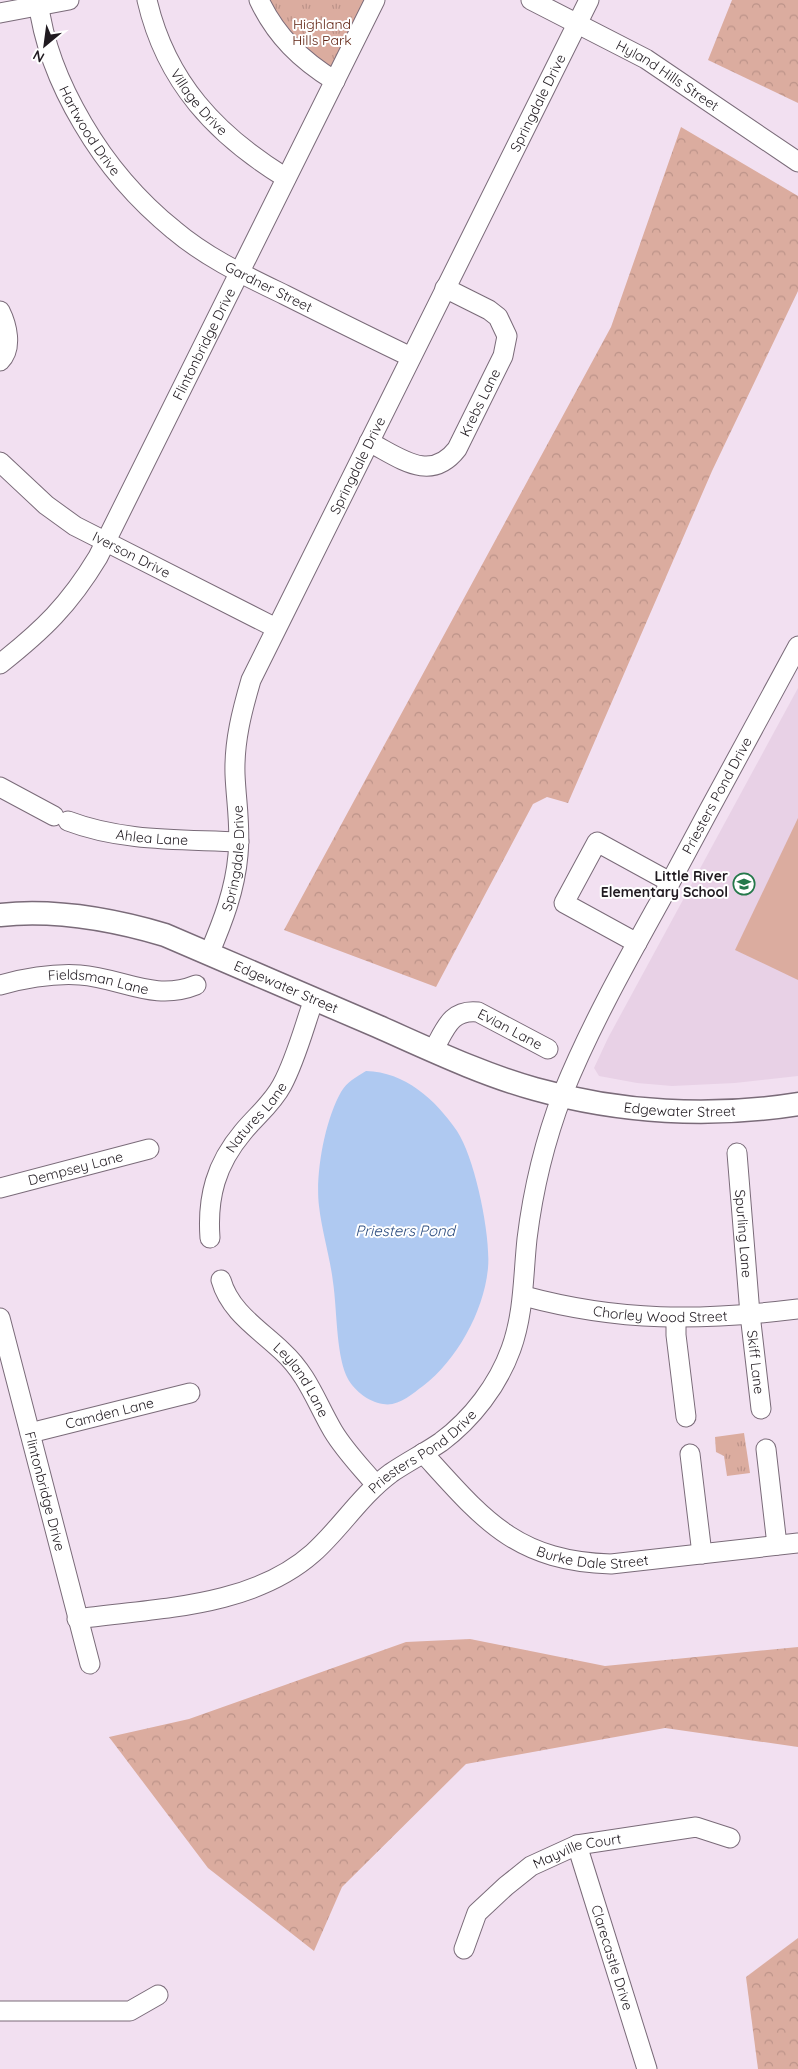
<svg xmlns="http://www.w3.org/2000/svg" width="798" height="2069" viewBox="0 0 798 2069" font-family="Quicksand,sans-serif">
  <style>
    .built { fill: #e8d1e6 }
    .forest { fill: url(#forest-crowns) }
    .park { fill: url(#park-tufts) }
    .pitch { fill: #dbac9f }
    .water { fill: #afc9f1 }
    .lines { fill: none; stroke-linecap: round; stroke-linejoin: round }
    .minor-casing { stroke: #7a6b79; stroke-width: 21 }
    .tertiary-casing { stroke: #7a6b79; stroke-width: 25 }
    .minor { stroke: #fff; stroke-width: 19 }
    .tertiary { stroke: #fff; stroke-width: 22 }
    .labels { text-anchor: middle; stroke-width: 4; stroke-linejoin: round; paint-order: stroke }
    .park-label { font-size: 14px; fill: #602312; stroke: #fff }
    .street-label { font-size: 14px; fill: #201a20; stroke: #fff }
    .poi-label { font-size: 14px; font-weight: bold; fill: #201a20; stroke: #fff; text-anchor: end }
    .water-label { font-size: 15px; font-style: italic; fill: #2b4c7f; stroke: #fff }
  </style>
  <defs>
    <pattern id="forest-crowns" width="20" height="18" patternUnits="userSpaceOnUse" patternTransform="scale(1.25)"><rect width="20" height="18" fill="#dbac9f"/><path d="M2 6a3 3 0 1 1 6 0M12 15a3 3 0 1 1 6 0" fill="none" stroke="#bc9389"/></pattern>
    <pattern id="park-tufts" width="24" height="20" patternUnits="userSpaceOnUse" patternTransform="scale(1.25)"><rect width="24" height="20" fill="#dbac9f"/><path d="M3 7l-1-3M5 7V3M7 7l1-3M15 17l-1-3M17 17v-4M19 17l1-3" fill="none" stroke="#bc9389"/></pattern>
  </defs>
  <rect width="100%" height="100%" fill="#f2e0f1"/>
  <polygon class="built" points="798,688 798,1076 735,1083 672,1086 637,1083 599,1076 594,1068 608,1038"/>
  <g class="forest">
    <polygon points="732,0 798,0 798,103 708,60"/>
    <polygon points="681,127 798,196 798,291 712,471 568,803 547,797 533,804 436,987 284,930 611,327"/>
    <polygon points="470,1639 605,1666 798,1647 798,1747 665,1728 466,1764 342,1887 314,1951 208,1868 109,1737 189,1719 406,1642"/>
    <polygon points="798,1938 798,2069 758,2069 746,1977"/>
  </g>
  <g class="park">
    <polygon points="260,0 374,0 334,80"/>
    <polygon points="744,1433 750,1473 727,1476 724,1456 716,1452 715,1437"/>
  </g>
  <polygon class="pitch" points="798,818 798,980 735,950"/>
  <path class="water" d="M 366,1071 C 405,1072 435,1099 457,1131 C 475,1158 491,1236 488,1268 C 484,1311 457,1360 423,1386 C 412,1394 398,1407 383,1404 C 368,1402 352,1389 346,1375 C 336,1351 337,1309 333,1282 C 330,1257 322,1232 319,1206 C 315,1174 325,1120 341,1092 C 347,1082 356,1077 366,1071 Z"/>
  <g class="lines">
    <g class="minor-casing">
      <g id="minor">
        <path id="s1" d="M 38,0 C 43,43 61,87 83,124 C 107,165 137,200 174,230 C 207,258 246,276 285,295 C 327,316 369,337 411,357"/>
        <path id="s2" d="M 147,0 C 166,82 216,135 286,178"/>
        <path d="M 259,0 C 276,36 301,60 335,81"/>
        <path id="s3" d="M 531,0 L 646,59 L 798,162"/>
        <polyline points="0,13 69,0"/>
        <path d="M 0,311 C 7,325 13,348 0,361"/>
        <path id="s4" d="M 369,442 C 399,457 430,484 457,449 L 503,356 L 507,336 L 498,317 L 489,310 L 445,288"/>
        <path id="s5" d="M 0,462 L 46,505 L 75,526 L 276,628"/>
        <path id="s6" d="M 0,664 C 43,630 69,605 98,557 L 375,0"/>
        <polyline points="0,787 54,816"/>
        <path id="s7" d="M 68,821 C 123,842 182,839 239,842"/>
        <polyline points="637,943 564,903 597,842 670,882"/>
        <path id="s8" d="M 209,954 C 223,921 235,890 238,855 C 241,827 236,801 235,774 C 234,741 242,711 251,680 L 589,0"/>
        <path id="s9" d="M 0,985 C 26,978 52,973 80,975 C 122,978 154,1002 196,985"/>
        <path id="s10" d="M 433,1051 C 445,1030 450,1009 478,1012 L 548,1049"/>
        <path id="s11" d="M 737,1153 L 750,1314 L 761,1409"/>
        <path id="s12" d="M 0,1188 L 149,1149"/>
        <path id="s13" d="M 210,1238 C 207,1197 216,1164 243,1132 C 256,1116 272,1104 282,1085 C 296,1059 304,1027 314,999"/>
        <path id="s14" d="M 221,1280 C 230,1312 259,1329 282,1351 C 308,1375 316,1402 333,1431 C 345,1451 361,1467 376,1485"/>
        <path id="s15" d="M 524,1296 C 620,1322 700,1321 798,1309"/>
        <path id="s16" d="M 0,1318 L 90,1664"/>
        <polyline points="676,1318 676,1335 686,1417"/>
        <path id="s17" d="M 30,1433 L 190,1393"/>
        <polyline points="766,1449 777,1545"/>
        <path id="s18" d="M 423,1453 C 483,1519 515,1561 611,1564 L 798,1543"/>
        <polyline points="690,1454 702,1554"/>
        <path id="s19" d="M 77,1619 C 156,1608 251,1608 313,1553 C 341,1528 360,1496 391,1473 C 407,1462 425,1453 441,1442 C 472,1419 498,1385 511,1349 C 524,1313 523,1277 527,1239 C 533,1190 545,1140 563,1093 C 591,1024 628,959 664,894 C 708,811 753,729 798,646"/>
        <path id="s20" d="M 577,1845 L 647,2069"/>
        <path id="s21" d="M 464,1949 L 477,1913 L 506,1886 L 531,1866 L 577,1845 L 696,1827 L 730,1838"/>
        <polyline points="0,2011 130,2011 158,1995"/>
      </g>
    </g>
    <g class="tertiary-casing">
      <g id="tertiary">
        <path id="s22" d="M 0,915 C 56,909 111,919 165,935 C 236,965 306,996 377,1026 C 429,1049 481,1074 535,1089 C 620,1113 711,1118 798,1104"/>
      </g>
    </g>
    <use href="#minor" class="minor"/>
    <use href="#tertiary" class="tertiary"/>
  </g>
  <defs>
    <g id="school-ring" transform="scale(1.125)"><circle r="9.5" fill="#fff" stroke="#24784a" stroke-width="1.5"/><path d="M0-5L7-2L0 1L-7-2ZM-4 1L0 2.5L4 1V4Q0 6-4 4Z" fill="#24784a"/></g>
  </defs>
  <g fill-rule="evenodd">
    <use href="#school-ring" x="744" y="884"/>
  </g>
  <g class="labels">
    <g class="park-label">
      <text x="322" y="29">Highland<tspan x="322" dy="16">Hills Park</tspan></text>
    </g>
    <g class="street-label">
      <text dy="5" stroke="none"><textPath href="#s3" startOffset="156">Hyland Hills Street</textPath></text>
      <text dy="5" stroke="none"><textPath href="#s2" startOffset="116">Village Drive</textPath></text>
      <text dy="5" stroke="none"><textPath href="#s8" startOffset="925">Springdale Drive</textPath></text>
      <text dy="5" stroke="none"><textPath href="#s1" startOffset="142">Hartwood Drive</textPath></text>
      <text dy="5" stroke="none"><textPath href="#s1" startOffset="384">Gardner Street</textPath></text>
      <text dy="5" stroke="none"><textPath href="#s6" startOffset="384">Flintonbridge Drive</textPath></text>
      <text dy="5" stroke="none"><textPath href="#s4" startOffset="151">Krebs Lane</textPath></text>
      <text dy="5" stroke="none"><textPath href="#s8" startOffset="520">Springdale Drive</textPath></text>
      <text dy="5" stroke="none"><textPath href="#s5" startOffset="162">Iverson Drive</textPath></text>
      <text dy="5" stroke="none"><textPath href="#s19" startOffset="1135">Priesters Pond Drive</textPath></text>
      <text dy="5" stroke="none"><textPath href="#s7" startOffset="86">Ahlea Lane</textPath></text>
      <text dy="5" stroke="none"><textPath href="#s8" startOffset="100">Springdale Drive</textPath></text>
      <text dy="5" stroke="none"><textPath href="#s9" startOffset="100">Fieldsman Lane</textPath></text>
      <text dy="5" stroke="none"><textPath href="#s22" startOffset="299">Edgewater Street</textPath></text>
      <text dy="5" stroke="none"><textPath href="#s10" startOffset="101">Evian Lane</textPath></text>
      <text dy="5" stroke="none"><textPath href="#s22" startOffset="715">Edgewater Street</textPath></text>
      <text dy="5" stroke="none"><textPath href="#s13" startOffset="134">Natures Lane</textPath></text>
      <text dy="5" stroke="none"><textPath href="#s12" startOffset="78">Dempsey Lane</textPath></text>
      <text dy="5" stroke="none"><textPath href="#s11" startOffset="81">Spurling Lane</textPath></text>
      <text dy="5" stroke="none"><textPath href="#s15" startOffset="138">Chorley Wood Street</textPath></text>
      <text dy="5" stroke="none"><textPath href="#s11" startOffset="210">Skiff Lane</textPath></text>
      <text dy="5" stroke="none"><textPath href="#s14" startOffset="130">Leyland Lane</textPath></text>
      <text dy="5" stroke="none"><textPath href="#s17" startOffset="82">Camden Lane</textPath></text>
      <text dy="5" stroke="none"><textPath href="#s19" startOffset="399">Priesters Pond Drive</textPath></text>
      <text dy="5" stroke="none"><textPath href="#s16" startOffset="179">Flintonbridge Drive</textPath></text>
      <text dy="5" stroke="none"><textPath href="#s18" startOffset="208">Burke Dale Street</textPath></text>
      <text dy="5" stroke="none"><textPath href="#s21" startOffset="159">Mayville Court</textPath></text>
      <text dy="5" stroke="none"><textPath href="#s20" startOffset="118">Clarecastle Drive</textPath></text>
    </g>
    <g class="poi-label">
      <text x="728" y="881">Little River<tspan x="728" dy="16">Elementary School</tspan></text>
    </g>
    <g class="water-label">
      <text x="405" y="1236">Priesters Pond</text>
    </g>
  </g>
  <g transform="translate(45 45) rotate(209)" stroke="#ffffff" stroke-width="4" paint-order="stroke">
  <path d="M0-4L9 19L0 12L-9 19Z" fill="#201a20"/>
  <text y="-8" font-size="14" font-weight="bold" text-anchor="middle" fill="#201a20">N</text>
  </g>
</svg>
